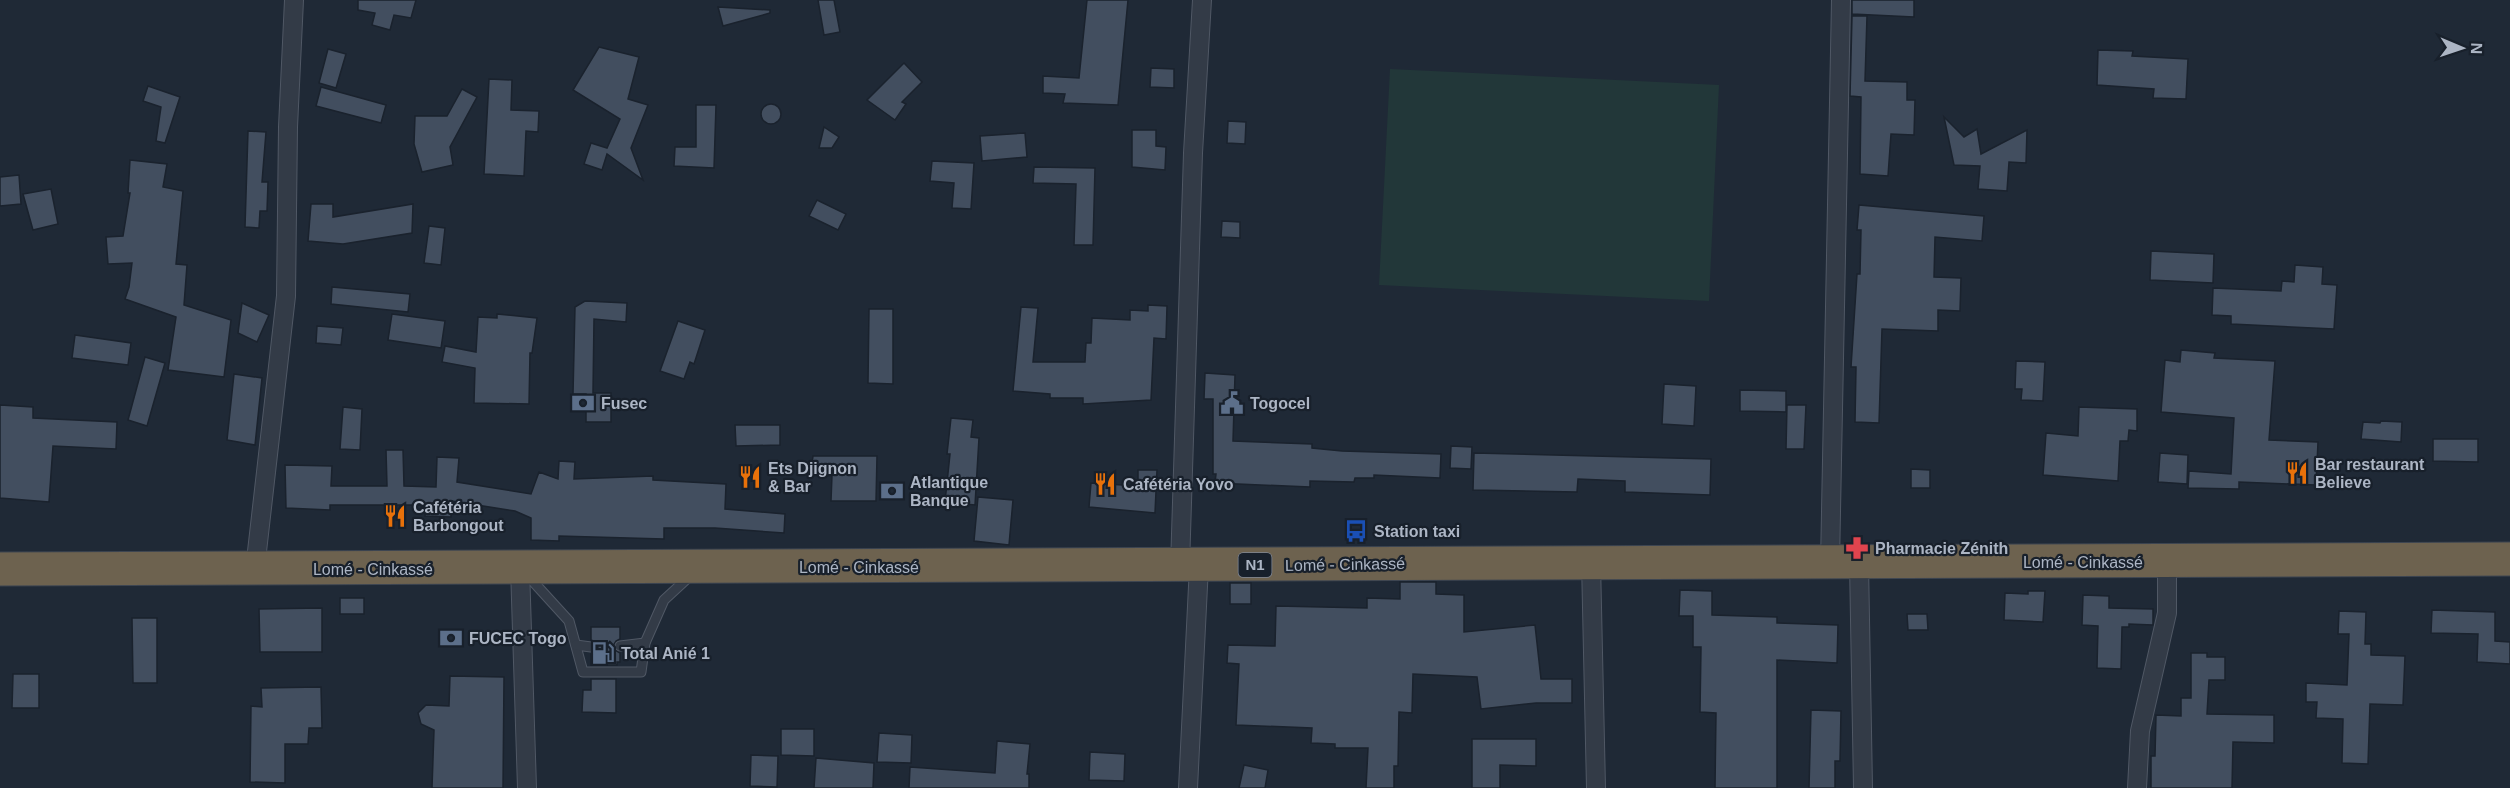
<svg xmlns="http://www.w3.org/2000/svg" width="2510" height="788" viewBox="0 0 2510 788" font-family="Helvetica,sans-serif">
  <style>
    .green { fill: #223739 }
    .building { fill: #424e5f; stroke: #1a222d; stroke-width: 1.5 }
    .lines { fill: none; stroke-linecap: round; stroke-linejoin: round }
    .lane-casing { stroke: #505865; stroke-width: 11 }
    .street-casing { stroke: #505865; stroke-width: 20 }
    .highway-casing { stroke: #3d4551; stroke-width: 35 }
    .lane { stroke: #333b47; stroke-width: 9 }
    .street { stroke: #333b47; stroke-width: 18 }
    .highway { stroke: #6d624f; stroke-width: 33 }
    .labels { text-anchor: middle; stroke-width: 4.5; stroke-linejoin: round; paint-order: stroke }
    .shield { fill: #18202b; stroke: #808896; stroke-width: 1.5 }
    .shield-label { font-size: 15px; font-weight: bold; fill: #acb5c4 }
    .poi-label { font-size: 16px; font-weight: bold; fill: #acb5c4; stroke: #18202b; text-anchor: start }
    .street-label { font-size: 16px; fill: #acb5c4; stroke: #18202b }
  </style>
  <rect width="100%" height="100%" fill="#1f2936"/>
  <polygon class="green" points="1390,69 1719,85 1709,301 1379,285"/>
  <g class="building">
    <polygon points="358,0 416,0 411,18 394,15 390,30 372,25 375,13 358,10"/>
    <polygon points="818,0 834,0 840,32 824,35"/>
    <polygon points="1087,0 1128,0 1118,105 1063,103 1065,94 1043,93 1043,76 1079,78"/>
    <polygon points="1852,0 1914,0 1914,17 1852,14"/>
    <polygon points="718,7 770,10 770,13 723,26"/>
    <polygon points="1852,16 1867,16 1865,81 1907,82 1907,100 1915,100 1914,135 1891,134 1888,176 1860,174 1861,97 1850,96"/>
    <polygon points="599,47 639,57 628,99 648,105 631,148 643,180 607,154 602,170 584,164 591,143 607,148 620,119 573,90"/>
    <polygon points="328,49 346,54 336,88 319,83"/>
    <polygon points="2098,50 2133,51 2132,56 2188,59 2186,99 2153,98 2154,89 2097,85"/>
    <polygon points="904,63 922,82 902,102 906,104 895,120 867,100"/>
    <polygon points="1151,68 1174,69 1174,88 1150,87"/>
    <polygon points="489,79 512,80 511,110 539,111 538,132 526,131 524,176 484,174"/>
    <polygon points="148,86 180,97 165,143 156,141 161,107 143,101"/>
    <polygon points="321,87 386,105 381,123 316,106"/>
    <polygon points="462,89 477,97 450,147 453,165 422,172 414,144 415,116 447,116"/>
    <circle cx="771" cy="114" r="10"/>
    <polygon points="696,105 716,105 714,168 674,166 675,147 696,147"/>
    <polygon points="1944,117 1964,137 1977,129 1981,154 2027,130 2026,163 2009,162 2007,191 1978,189 1980,166 1954,165"/>
    <polygon points="1228,121 1246,122 1245,144 1227,143"/>
    <polygon points="824,127 839,137 832,148 819,148"/>
    <polygon points="1132,130 1156,130 1156,146 1166,147 1165,170 1132,167"/>
    <polygon points="248,131 266,132 262,182 268,182 267,211 260,211 259,228 245,227"/>
    <polygon points="1025,133 1027,157 982,161 980,136"/>
    <polygon points="130,160 167,164 163,187 183,191 176,264 187,265 184,305 231,320 224,377 168,370 176,317 125,299 129,287 132,263 108,264 106,237 123,236 130,193 128,193"/>
    <polygon points="932,161 974,163 971,209 952,208 954,183 930,181"/>
    <polygon points="1034,167 1095,168 1093,245 1074,245 1076,184 1033,183"/>
    <polygon points="19,175 21,204 0,206 0,177"/>
    <polygon points="51,189 58,224 33,230 23,194"/>
    <polygon points="817,200 846,214 838,230 809,216"/>
    <polygon points="311,204 333,204 333,217 413,204 412,233 343,244 308,241"/>
    <polygon points="1859,205 1984,216 1982,241 1935,237 1934,277 1961,278 1960,311 1938,310 1938,331 1882,329 1879,423 1855,422 1856,367 1851,367 1857,274 1860,274 1861,230 1857,230"/>
    <polygon points="1222,221 1240,222 1240,238 1221,237"/>
    <polygon points="429,226 445,228 441,265 424,263"/>
    <polygon points="2151,251 2214,254 2213,283 2150,280"/>
    <polygon points="2295,265 2323,267 2322,284 2337,285 2334,329 2231,324 2231,316 2212,315 2213,288 2281,291 2282,281 2294,282"/>
    <polygon points="332,287 410,294 408,312 331,304"/>
    <polygon points="585,301 627,303 626,322 594,319 593,393 611,393 611,422 586,422 586,394 573,394 575,307"/>
    <polygon points="242,303 269,315 257,342 238,333"/>
    <polygon points="1148,305 1167,306 1166,339 1154,338 1151,400 1083,404 1083,398 1050,398 1050,394 1013,391 1021,307 1038,308 1033,362 1085,362 1086,343 1091,343 1092,318 1130,320 1130,310 1148,311"/>
    <polygon points="869,309 893,309 893,384 868,383"/>
    <polygon points="392,314 445,321 441,348 388,340"/>
    <polygon points="497,314 537,318 532,353 530,353 529,404 474,403 475,368 442,362 445,346 476,352 478,317 497,318"/>
    <polygon points="678,321 705,330 694,364 690,362 684,379 660,371"/>
    <polygon points="317,326 343,328 341,345 316,343"/>
    <polygon points="75,335 131,343 128,365 72,358"/>
    <polygon points="2181,350 2215,353 2214,358 2275,361 2269,440 2318,442 2316,485 2239,482 2239,489 2188,488 2189,471 2231,474 2234,418 2161,412 2165,360 2180,362"/>
    <polygon points="145,357 165,363 147,426 128,420"/>
    <polygon points="2016,361 2045,362 2043,401 2021,400 2022,389 2015,389"/>
    <polygon points="1205,373 1235,375 1233,441 1312,444 1312,448 1342,451 1441,454 1440,478 1374,475 1374,478 1355,478 1354,482 1310,481 1310,487 1215,483 1216,474 1213,474 1213,399 1204,399"/>
    <polygon points="234,374 262,378 255,445 227,440"/>
    <polygon points="1664,384 1696,386 1694,426 1662,424"/>
    <polygon points="1740,390 1786,391 1786,412 1740,411"/>
    <polygon points="0,405 33,407 33,418 117,422 116,449 53,446 49,502 0,498"/>
    <polygon points="1787,405 1806,405 1804,449 1786,449"/>
    <polygon points="343,407 362,409 360,450 340,449"/>
    <polygon points="2079,407 2137,409 2137,431 2129,430 2128,441 2120,441 2118,481 2043,475 2046,433 2078,436"/>
    <polygon points="951,418 973,420 971,437 979,438 975,505 945,502 950,454 947,454"/>
    <polygon points="2381,421 2402,422 2401,442 2361,439 2363,422 2380,423"/>
    <polygon points="735,425 780,425 780,445 736,446"/>
    <polygon points="2433,439 2478,439 2478,462 2433,461"/>
    <polygon points="1451,446 1472,447 1471,469 1450,468"/>
    <polygon points="386,450 403,450 404,486 436,487 437,457 459,458 457,482 531,494 539,472 558,479 559,461 575,462 574,479 653,476 653,480 726,484 725,509 785,514 784,533 715,528 664,528 664,539 559,536 559,541 531,540 531,518 515,511 451,501 451,517 425,516 426,505 330,505 330,510 286,508 285,465 332,466 331,486 387,486"/>
    <polygon points="1474,453 1711,459 1710,495 1625,492 1625,481 1578,479 1577,492 1473,490"/>
    <polygon points="2160,453 2188,455 2187,484 2158,482"/>
    <polygon points="813,456 877,456 876,501 831,501 832,475 811,472"/>
    <polygon points="1911,469 1930,470 1930,488 1911,488"/>
    <polygon points="1138,470 1157,470 1155,513 1089,507 1091,483 1138,486"/>
    <polygon points="978,497 1013,500 1009,545 974,541"/>
    <polygon points="1400,582 1436,582 1436,594 1464,595 1464,632 1535,625 1541,679 1572,679 1572,703 1536,703 1481,709 1477,677 1413,674 1412,713 1399,712 1398,766 1394,766 1394,788 1366,788 1368,748 1335,748 1335,744 1311,743 1312,728 1236,725 1239,664 1227,663 1228,645 1275,646 1276,606 1367,608 1367,598 1400,599"/>
    <rect x="1230" y="583" width="21" height="21"/>
    <polygon points="1680,590 1712,591 1712,615 1777,617 1777,623 1838,625 1837,663 1777,660 1777,788 1715,788 1716,713 1700,712 1701,647 1693,647 1693,616 1679,616"/>
    <polygon points="2028,591 2045,591 2043,622 2004,620 2005,593 2028,594"/>
    <polygon points="2083,595 2109,596 2109,608 2153,609 2153,625 2129,624 2129,627 2122,627 2121,669 2097,668 2098,626 2082,625"/>
    <rect x="340" y="598" width="24" height="16"/>
    <polygon points="322,608 322,652 260,652 259,609"/>
    <polygon points="2432,610 2495,612 2495,641 2510,642 2510,664 2477,662 2478,634 2431,633"/>
    <polygon points="2339,611 2366,612 2365,644 2371,644 2371,655 2405,656 2403,705 2370,704 2368,764 2342,763 2343,719 2316,718 2317,702 2306,702 2306,683 2347,685 2349,634 2338,634"/>
    <polygon points="1907,614 1927,614 1928,630 1908,630"/>
    <polygon points="132,618 157,618 157,683 133,683"/>
    <polygon points="591,627 620,627 620,639 616,641 613,646 615,650 620,653 620,662 617,662 617,665 591,665 591,654 596,652 598,647 596,642 591,640"/>
    <polygon points="2191,653 2207,653 2207,657 2225,657 2225,680 2209,680 2207,714 2274,715 2274,743 2233,742 2232,788 2151,788 2151,756 2155,756 2156,715 2181,716 2181,698 2191,698"/>
    <polygon points="13,674 39,674 39,708 12,708"/>
    <polygon points="450,676 504,677 503,788 432,788 434,730 421,724 418,713 426,705 449,706"/>
    <polygon points="591,679 616,679 616,713 582,712 583,690 591,690"/>
    <polygon points="321,687 322,728 309,728 308,744 285,744 285,783 250,782 251,706 262,707 261,688"/>
    <polygon points="1811,710 1841,711 1840,761 1835,761 1835,788 1809,788"/>
    <polygon points="781,729 814,729 814,756 781,755"/>
    <polygon points="879,733 912,735 911,763 877,762"/>
    <polygon points="1472,739 1536,739 1536,766 1500,765 1500,788 1472,788"/>
    <polygon points="997,741 1030,744 1027,774 1029,774 1029,788 909,788 910,767 995,773"/>
    <polygon points="1090,752 1125,754 1124,781 1089,780"/>
    <polygon points="751,755 778,756 777,787 750,786"/>
    <polygon points="816,758 874,763 873,788 814,788"/>
    <polygon points="1244,765 1268,770 1265,788 1239,788"/>
  </g>
  <g class="lines">
    <g class="lane-casing">
      <g id="lane">
        <polyline points="528,576 569,621 583,672 641,672 645,643 664,600 690,576"/>
        <polyline points="576,645 591,647"/>
        <polyline points="620,646 645,643"/>
      </g>
    </g>
    <g class="street-casing">
      <g id="street">
        <polyline points="1591,562 1596,788"/>
        <polyline points="1830,563 1841,0"/>
        <polyline points="1859,563 1863,788"/>
        <polyline points="1180,566 1193,153 1202,0"/>
        <polyline points="520,568 527,788"/>
        <polyline points="255,569 286,296 288,127 294,0"/>
        <polyline points="1188,788 1199,566"/>
        <polyline points="2137,788 2140,731 2167,613 2167,561"/>
      </g>
    </g>
    <g class="highway-casing">
      <polyline id="highway" points="0,569 2510,559"/>
    </g>
    <use href="#lane" class="lane"/>
    <use href="#street" class="street"/>
    <use href="#highway" class="highway"/>
  </g>
  <defs>
    <g id="bank-bare" transform="scale(1.8)"><path d="M-6-4H6V4H-6ZM0-2.3a2.3 2.3 0 1 0 0 4.6a2.3 2.3 0 1 0 0-4.6Z" fill="#5c6f8a" stroke="#18202b" stroke-width="2.5" paint-order="stroke"/></g>
    <g id="civic-bare" transform="scale(1.8)"><path d="M-.6-6.5H3V-4.5H.6V-3L4-1V1h2V6H-6V1h2V-1L-.6-3ZM-1.2 2.5V6h2.4V2.5Z" fill="#5c6f8a" stroke="#18202b" stroke-width="2.5" paint-order="stroke"/></g>
    <g id="restaurant-bare" transform="scale(1.8)"><path d="M-5-6h1v4h1v-4h1v4h1v-4h1v5L-1.5 .5V6h-2V.5L-5-1ZM5-6V6H3V1.5H1.5Q1.5-4 5-6Z" fill="#e8710a" stroke="#18202b" stroke-width="2.5" paint-order="stroke"/></g>
    <g id="bus-bare" transform="scale(1.8)"><path d="M-5-6H5V4H4V6H2V4H-2V6H-4V4H-5ZM-3.5-4V0h7V-4ZM-3.5 1.2v1.5H-2V1.2ZM2 1.2v1.5H3.5V1.2Z" fill="#1a4fb4" stroke="#18202b" stroke-width="2.5" paint-order="stroke"/></g>
    <g id="pharmacy-bare" transform="scale(1.8)"><path d="M-2-6h4v4h4v4h-4v4h-4v-4h-4v-4h4Z" fill="#e0444e" stroke="#18202b" stroke-width="2.5" paint-order="stroke"/></g>
    <g id="fuel-bare" transform="scale(1.8)"><path d="M-5.5-6h7V0h2V4h1.3V-2.5L3-4.5l.8-.8L6-3V5H2.5V1h-1V6h-7ZM-4.2-4.7v3.2H.2V-4.7Z" fill="#5c6f8a" stroke="#18202b" stroke-width="2.5" paint-order="stroke"/></g>
  </defs>
  <g fill-rule="evenodd">
    <use href="#bank-bare" x="583" y="403"/>
    <use href="#civic-bare" x="1232" y="403"/>
    <use href="#restaurant-bare" x="2297" y="473"/>
    <use href="#restaurant-bare" x="750" y="477"/>
    <use href="#restaurant-bare" x="1105" y="484"/>
    <use href="#bank-bare" x="892" y="491"/>
    <use href="#restaurant-bare" x="395" y="516"/>
    <use href="#bus-bare" x="1356" y="531"/>
    <use href="#pharmacy-bare" x="1857" y="548"/>
    <use href="#bank-bare" x="451" y="638"/>
    <use href="#fuel-bare" x="603" y="653"/>
  </g>
  <g class="labels">
    <rect class="shield" x="1238.5" y="553" width="33" height="24" rx="4.5"/>
    <g class="shield-label">
      <text x="1255" y="570">N1</text>
    </g>
    <g class="poi-label">
      <text x="601" y="409">Fusec</text>
      <text x="1250" y="409">Togocel</text>
      <text x="2315" y="470">Bar restaurant<tspan x="2315" dy="18">Believe</tspan></text>
      <text x="768" y="474">Ets Djignon<tspan x="768" dy="18">&amp; Bar</tspan></text>
      <text x="910" y="488">Atlantique<tspan x="910" dy="18">Banque</tspan></text>
      <text x="1123" y="490">Cafétéria Yovo</text>
      <text x="413" y="513">Cafétéria<tspan x="413" dy="18">Barbongout</tspan></text>
      <text x="1374" y="537">Station taxi</text>
      <text x="1875" y="554">Pharmacie Zénith</text>
      <text x="469" y="644">FUCEC Togo</text>
      <text x="621" y="659">Total Anié 1</text>
    </g>
    <g class="street-label">
      <text x="2083" y="568">Lomé - Cinkassé</text>
      <text transform="translate(1345 564) rotate(-1)" y="6">Lomé - Cinkassé</text>
      <text x="859" y="573">Lomé - Cinkassé</text>
      <text x="373" y="575">Lomé - Cinkassé</text>
    </g>
  </g>
  <g transform="translate(2462 48) rotate(92)" stroke="#18202b" stroke-width="4.5" paint-order="stroke">
  <path d="M0-4.5L10 22L0 15L-10 22Z" fill="#acb5c4"/>
  <text y="-9" font-size="16" font-weight="bold" text-anchor="middle" fill="#acb5c4">N</text>
  </g>
</svg>
